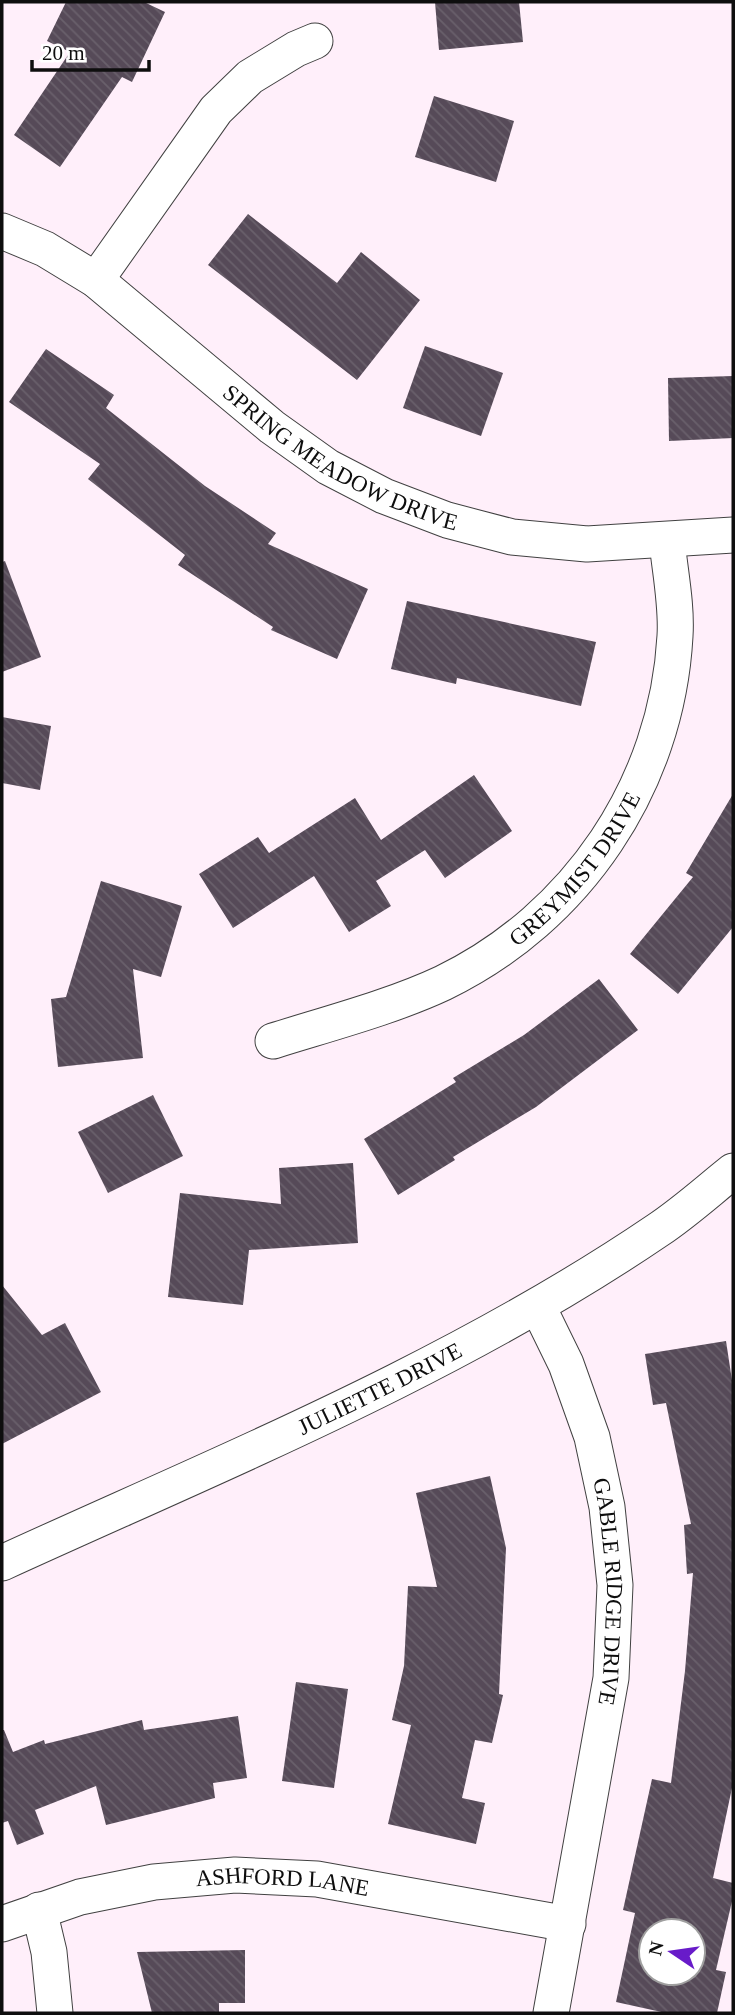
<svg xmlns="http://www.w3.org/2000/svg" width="735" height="2015" viewBox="0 0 735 2015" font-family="Georgia,serif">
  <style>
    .building { fill: url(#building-back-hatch); fill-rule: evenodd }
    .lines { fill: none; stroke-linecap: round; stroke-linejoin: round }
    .minor-casing { stroke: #414141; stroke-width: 37 }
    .minor { stroke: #fff; stroke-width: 35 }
    .labels { text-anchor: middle; stroke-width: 7; stroke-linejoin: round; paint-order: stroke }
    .street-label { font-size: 23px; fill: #0e0e0e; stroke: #fff }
  </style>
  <defs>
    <pattern id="building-back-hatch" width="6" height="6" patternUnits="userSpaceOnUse" patternTransform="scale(1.75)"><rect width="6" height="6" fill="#564a58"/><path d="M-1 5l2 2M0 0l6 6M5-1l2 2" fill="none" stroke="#69606b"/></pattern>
  </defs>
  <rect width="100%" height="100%" fill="#ffeffa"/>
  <g class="building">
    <polygon points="66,2 144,2 165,12 132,82 122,77 60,167 14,135 70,52 47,41"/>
    <polygon points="435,2 519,2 523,42 439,50"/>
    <polygon points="434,96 514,121 496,182 415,157"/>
    <polygon points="248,214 337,283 361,252 420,300 357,380 208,265"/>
    <polygon points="425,346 503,373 481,436 403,408"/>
    <polygon points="46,349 114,395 106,408 205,486 276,533 268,544 368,589 337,659 271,630 273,627 178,565 185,555 88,479 100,464 9,402"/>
    <polygon points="733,376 733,438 669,441 668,378"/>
    <polygon points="5,561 41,657 2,672 2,562"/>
    <polygon points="407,601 596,642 581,706 457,678 456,684 391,669"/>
    <polygon points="2,717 51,726 40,790 2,783"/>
    <polygon points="474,775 512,831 445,878 425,850 376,881 391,906 349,932 314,876 233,928 199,874 258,837 269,853 355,798 381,840"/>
    <polygon points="733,794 733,927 678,994 630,954 693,877 686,873"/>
    <polygon points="101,881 182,906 161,977 133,969 143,1058 58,1067 51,999 66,997"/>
    <polygon points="599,979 638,1030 536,1107 453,1157 455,1160 398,1195 364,1139 456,1082 453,1078 524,1035"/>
    <polygon points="153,1095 183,1156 108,1193 78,1132"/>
    <polygon points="353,1163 358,1243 249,1250 243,1305 168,1297 180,1193 281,1204 279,1168"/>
    <polygon points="2,1285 42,1335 65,1323 101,1392 2,1444"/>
    <path d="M 726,1341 L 733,1387 L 733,1783 L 713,1878 L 733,1883 L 733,1897 L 716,1970 L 726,1972 L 717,2013 L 666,2013 L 616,2002 L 635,1913 L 623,1910 L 652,1779 L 671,1783 L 685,1671 L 693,1573 L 687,1574 L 684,1525 L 691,1524 L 666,1403 L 653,1405 L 645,1354 ZM 651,1931 L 693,1931 L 693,1973 L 651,1973 Z"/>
    <polygon points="490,1476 506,1548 499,1694 503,1695 492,1743 475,1740 462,1798 485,1803 476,1844 388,1824 411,1725 392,1720 404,1666 408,1586 437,1587 416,1493"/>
    <polygon points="296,1682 348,1689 334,1788 282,1781"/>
    <polygon points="238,1716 247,1778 213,1783 215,1798 106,1825 96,1786 35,1810 44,1834 17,1845 8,1821 2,1823 2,1730 4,1730 13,1752 44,1740 45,1744 142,1720 144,1730"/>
    <polygon points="245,1950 245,2003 219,2003 219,2013 152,2013 137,1952"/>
  </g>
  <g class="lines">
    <g class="minor-casing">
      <g id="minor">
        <path id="s1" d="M 2,231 L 45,249 L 96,280 L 272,427 L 328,467 L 384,496 L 447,520 L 512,537 L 587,544 L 733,535"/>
        <polyline points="96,280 216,110 250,77 296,49 315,41"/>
        <path id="s2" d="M 273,1041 C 327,1024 392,1007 443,983 C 577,918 667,785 675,636 C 677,605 670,572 667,541"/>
        <path id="s3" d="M 534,1308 L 543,1317 L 566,1364 L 592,1437 L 607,1507 L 615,1585 L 611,1678 L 551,2013"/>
        <path id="s4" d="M 2,1563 C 225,1461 455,1368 658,1230 C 685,1212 709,1190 733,1171"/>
        <polyline points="39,1910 49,1952 55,2013"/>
        <path id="s5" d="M 2,1924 L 80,1897 L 154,1882 L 235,1875 L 317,1879 L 568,1924"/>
      </g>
    </g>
    <use href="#minor" class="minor"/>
  </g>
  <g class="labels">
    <g class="street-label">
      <text dy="8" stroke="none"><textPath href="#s1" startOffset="411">SPRING MEADOW DRIVE</textPath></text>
      <text dy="8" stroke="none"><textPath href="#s2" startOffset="357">GREYMIST DRIVE</textPath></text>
      <text dy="8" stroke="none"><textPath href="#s4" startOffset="416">JULIETTE DRIVE</textPath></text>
      <text dy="8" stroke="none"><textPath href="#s3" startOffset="299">GABLE RIDGE DRIVE</textPath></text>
      <text dy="8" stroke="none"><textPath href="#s5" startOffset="287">ASHFORD LANE</textPath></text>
    </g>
  </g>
  <rect width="735" height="2015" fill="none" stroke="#0e0e0e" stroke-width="7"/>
  <g transform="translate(672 1952) rotate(283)"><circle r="33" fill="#ffffff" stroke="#9f9f9f" stroke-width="2"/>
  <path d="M0-5L12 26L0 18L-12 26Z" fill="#681bc9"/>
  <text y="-10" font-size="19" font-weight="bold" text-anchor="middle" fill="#0e0e0e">N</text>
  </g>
  <path d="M32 60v10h117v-10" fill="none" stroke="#0e0e0e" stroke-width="3.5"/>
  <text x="42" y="60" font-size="21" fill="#0e0e0e" stroke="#ffffff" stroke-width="5" paint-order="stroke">20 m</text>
</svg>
